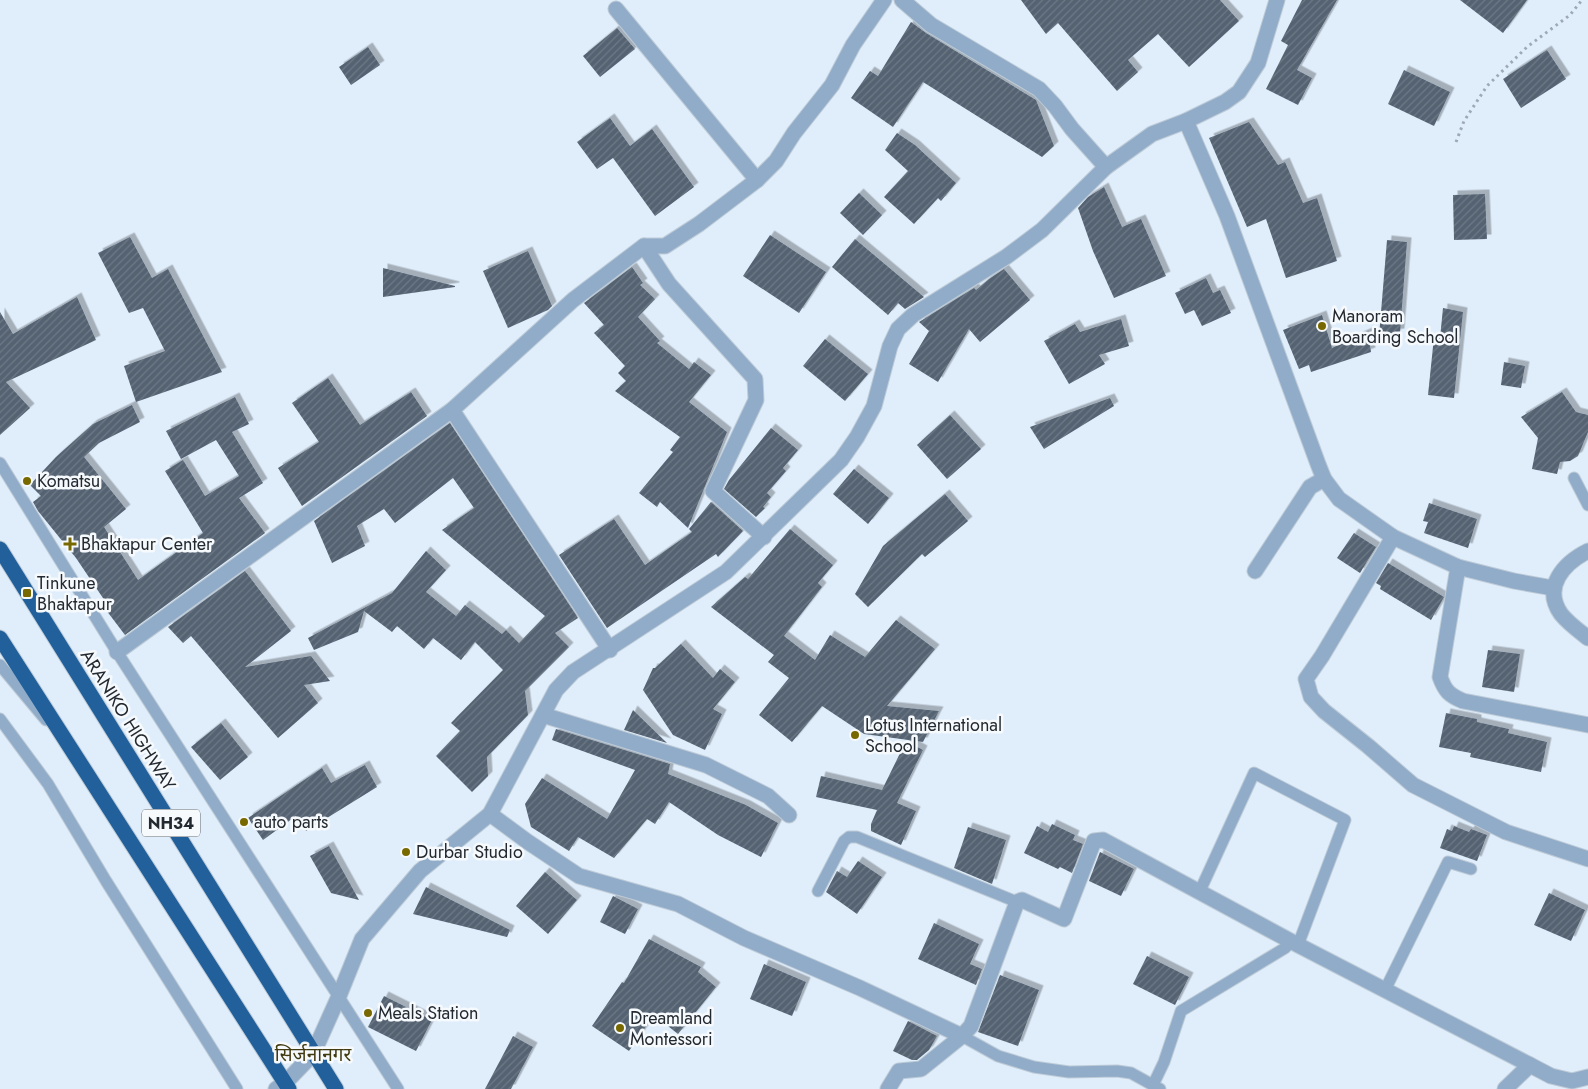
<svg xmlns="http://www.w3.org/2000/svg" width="1588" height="1089" viewBox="0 0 1588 1089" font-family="Jost,'Noto Sans Devanagari',sans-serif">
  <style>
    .building { fill: url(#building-hatch); filter: url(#shadow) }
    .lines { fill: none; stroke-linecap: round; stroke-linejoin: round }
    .lane-casing { stroke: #becbd7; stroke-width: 13 }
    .street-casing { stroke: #becbd7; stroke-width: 17 }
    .highway-casing { stroke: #becbd7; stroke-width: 17 }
    .path { stroke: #9ea9b5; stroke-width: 3; stroke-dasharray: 2.5 4; stroke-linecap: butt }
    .lane { stroke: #91acc8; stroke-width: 11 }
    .street { stroke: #91acc8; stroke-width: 15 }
    .highway { stroke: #21609a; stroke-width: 15 }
    .poi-dot { fill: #776800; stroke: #f6fafd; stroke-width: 2 }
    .labels { text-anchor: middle; stroke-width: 5; stroke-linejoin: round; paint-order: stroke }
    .shield { fill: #f6fafd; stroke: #62686e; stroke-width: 1 }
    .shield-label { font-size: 16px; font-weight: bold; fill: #232930 }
    .poi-label { font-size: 18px; fill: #232930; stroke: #f6fafd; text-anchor: start }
    .street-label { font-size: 18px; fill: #232930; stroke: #f6fafd }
    .neighbourhood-label { font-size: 19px; fill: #413a10; stroke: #f6fafd }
  </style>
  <defs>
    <pattern id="building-hatch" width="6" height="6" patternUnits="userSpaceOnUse" patternTransform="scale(1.25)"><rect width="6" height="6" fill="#546272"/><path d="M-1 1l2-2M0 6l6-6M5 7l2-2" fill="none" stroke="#6e7986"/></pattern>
    <filter id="shadow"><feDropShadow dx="4.5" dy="-4.5" stdDeviation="0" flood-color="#0004"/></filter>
  </defs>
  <rect width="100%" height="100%" fill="#e0eefc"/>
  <g class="building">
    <polygon points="1021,0 1220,0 1239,21 1189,67 1158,34 1128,60 1138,72 1117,91 1058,23 1046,34"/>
    <polygon points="1302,0 1337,0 1297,70 1312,78 1298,105 1266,89 1288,45 1281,41"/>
    <polygon points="1460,0 1527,0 1503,33"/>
    <polygon points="911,22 926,33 1036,100 1054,146 1042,157 923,82 893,127 851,98 870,71 878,76"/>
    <polygon points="617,28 635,49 600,77 583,56"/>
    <polygon points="368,47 380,65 351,85 339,67"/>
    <polygon points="1547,50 1566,79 1521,108 1503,79"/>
    <polygon points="1404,70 1450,92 1434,126 1388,104"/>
    <polygon points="610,118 630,146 652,129 694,187 655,216 613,158 597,169 577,142"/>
    <polygon points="1249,122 1278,165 1285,162 1303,203 1317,198 1337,261 1286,278 1266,219 1247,227 1209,138"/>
    <polygon points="897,133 915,145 956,183 941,201 938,198 914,224 884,197 908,171 885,150"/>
    <polygon points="1104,187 1122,227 1141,219 1166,276 1114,298 1093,251 1078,208 1088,197"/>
    <polygon points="859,193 882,215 863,235 840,213"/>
    <polygon points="1485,194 1487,239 1454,240 1453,195"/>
    <polygon points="770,235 826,272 799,313 743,276"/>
    <polygon points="130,237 152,278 168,269 222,372 136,402 124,366 165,351 143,308 129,313 98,253"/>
    <polygon points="855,239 924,297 905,309 898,303 888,315 832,267"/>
    <polygon points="1387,240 1407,242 1400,333 1379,336"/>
    <polygon points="528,251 552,306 548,310 508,328 483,271"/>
    <polygon points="632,267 643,283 640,285 655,299 638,317 660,341 657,343 689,369 694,362 711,375 689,402 727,432 688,528 660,502 657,507 639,493 673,452 670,450 680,437 615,391 626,381 618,373 625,366 594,333 604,325 584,303"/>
    <polygon points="383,268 455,286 455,287 383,297"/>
    <polygon points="1004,269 1030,300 980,342 969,329 938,382 909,364 929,331 919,322 974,288 976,290 989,279"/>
    <polygon points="1206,278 1213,293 1220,290 1231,313 1202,326 1194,310 1185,314 1175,293"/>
    <polygon points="77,297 96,340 6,382 30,408 0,435 0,312 13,334"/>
    <polygon points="1443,308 1463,312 1454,398 1428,395 1434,337 1440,338"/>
    <polygon points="1322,315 1332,348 1368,332 1371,352 1311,372 1309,365 1299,369 1283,330"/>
    <polygon points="1121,319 1129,346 1099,355 1105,364 1069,384 1044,341 1075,324 1080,332"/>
    <polygon points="825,339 868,374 845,401 803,366"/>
    <polygon points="1504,362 1525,366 1521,388 1501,385"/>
    <polygon points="328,378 360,425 411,392 427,416 302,506 278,468 319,442 292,403"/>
    <polygon points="1562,392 1576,412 1588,415 1588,432 1578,456 1570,461 1560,462 1557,474 1532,469 1538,438 1521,417"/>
    <polygon points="235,397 249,424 232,432 263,483 239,498 265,533 125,635 103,606 107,604 76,558 38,511 33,502 41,496 30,485 56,457 93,424 132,405 140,422 99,443 84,457 126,509 104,527 138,580 203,533 165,471 183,460 205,496 239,476 216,440 181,459 166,431"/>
    <polygon points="1110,398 1114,406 1044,449 1030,427"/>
    <polygon points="950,415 981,449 947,479 917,445"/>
    <polygon points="450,423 578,618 555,633 569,647 525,691 528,715 487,757 488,776 472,792 436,756 460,731 451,723 503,670 475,642 461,660 433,638 424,649 397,626 392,632 364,611 358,632 314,650 308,638 392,593 426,551 446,570 426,592 456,616 465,605 502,634 506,630 519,643 545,616 442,530 474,508 453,478 395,523 384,509 357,526 365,546 332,563 314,521"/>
    <polygon points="771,428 798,450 783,468 786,471 767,493 771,497 763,507 765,508 756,517 724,489 729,480"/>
    <polygon points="854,469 889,498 868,524 833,494"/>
    <polygon points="945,494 968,521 925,557 922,554 868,607 855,594 883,546"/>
    <polygon points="711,502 743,531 718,557 716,554 607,628 559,555 614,519 645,565 692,532 689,529"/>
    <polygon points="1429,503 1477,519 1468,548 1424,533 1428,522 1423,521"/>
    <polygon points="790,529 833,565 818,583 822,587 784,636 815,660 830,635 865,657 896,620 935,649 887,706 939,711 923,742 864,734 822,706 792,742 759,715 789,678 768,662 774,655 711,607 745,577 748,579"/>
    <polygon points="1354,533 1376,547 1360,573 1337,558"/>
    <polygon points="1388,563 1444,597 1431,620 1380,589 1381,586 1376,583"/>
    <polygon points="245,571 291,631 245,667 311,656 330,681 304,685 318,703 278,738 191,636 183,643 168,627"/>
    <polygon points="681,644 713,678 720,669 735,682 713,709 722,714 705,750 673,735 643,690 653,668 655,668"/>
    <polygon points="1488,650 1520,654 1514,692 1482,687"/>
    <polygon points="633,710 667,743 624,730"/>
    <polygon points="1446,713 1477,719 1477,722 1509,729 1508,733 1547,742 1541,772 1470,757 1471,753 1439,747"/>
    <polygon points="221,723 248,757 220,780 191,747"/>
    <polygon points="556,729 670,764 668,774 746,805 778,823 761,857 718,835 669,802 655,824 647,819 614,858 578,837 569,851 531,827 525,804 542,778 607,819 635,770 552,740"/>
    <polygon points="906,741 923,750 897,803 916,811 901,845 871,831 871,824 877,810 816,797 821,776 882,790"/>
    <polygon points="365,765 377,787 306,831 296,816 263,840 248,818 322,768 331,783"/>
    <polygon points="1052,824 1075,835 1073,840 1083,844 1072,873 1060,867 1058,869 1024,853 1037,826 1048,832"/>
    <polygon points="1454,826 1469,832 1471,829 1487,835 1477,861 1440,848 1447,829 1452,831"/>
    <polygon points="968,827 1006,840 992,884 954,868"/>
    <polygon points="329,846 359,900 331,893 310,856"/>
    <polygon points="1100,852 1134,869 1121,896 1089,881"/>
    <polygon points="858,861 882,877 857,914 826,892 837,871 847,877"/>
    <polygon points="545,872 577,900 548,934 516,906"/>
    <polygon points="426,887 510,930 507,937 413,914"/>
    <polygon points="1549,893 1585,910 1571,941 1534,925"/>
    <polygon points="613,896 638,909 625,934 600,922"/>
    <polygon points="934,923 979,944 970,964 982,969 976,985 918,959"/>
    <polygon points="649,939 701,967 698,972 716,987 678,1034 654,1015 629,1051 592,1026 622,982 624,983"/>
    <polygon points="1147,956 1189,977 1175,1005 1133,984"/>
    <polygon points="764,964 806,982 792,1016 750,999"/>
    <polygon points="1000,975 1039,990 1018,1046 978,1032"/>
    <polygon points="384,996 432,1020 416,1051 368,1027"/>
    <polygon points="908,1021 937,1036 929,1050 917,1060 912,1060 893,1051"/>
    <polygon points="513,1036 533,1047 511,1089 485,1089"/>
  </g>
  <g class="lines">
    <g class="lane-casing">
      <g id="lane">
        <polyline points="0,463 117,652 398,1089"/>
        <polyline points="1574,478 1588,505"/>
        <polyline points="0,665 46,720"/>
        <polyline points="0,719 48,784 106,881 237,1089"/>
        <polyline points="818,891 844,841 849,837 857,837 1017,902"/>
        <polyline points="1199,893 1254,773 1345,820 1298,945"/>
        <polyline points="1385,990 1448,862 1471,869"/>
        <polyline points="962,1036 998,1056 1034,1067 1069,1072 1117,1071 1131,1073 1160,1089"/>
        <polyline points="1153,1085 1164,1062 1181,1011 1285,948 1291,942"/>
      </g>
    </g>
    <g class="street-casing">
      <g id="street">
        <polyline points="902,0 931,25 1039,89 1055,106 1072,129 1106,167"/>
        <polyline points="616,9 757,180"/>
        <polyline points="1186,121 1227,216 1318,464 1324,479 1339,499 1393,537 1458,567 1514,581 1553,588"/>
        <polyline points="644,246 669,284 755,379 756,400 713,491 764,537"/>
        <polyline points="452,410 610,650"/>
        <polyline points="1393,537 1322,656 1306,679 1311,697 1324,711 1368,746 1413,785 1506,832 1588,859"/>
        <path d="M 1588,551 C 1564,563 1542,587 1561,614 C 1568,623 1579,631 1588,638"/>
        <path d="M 1458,567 L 1440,677 C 1445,691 1449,695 1463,701 L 1588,725"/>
        <polyline points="1255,571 1310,487 1324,479"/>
        <polyline points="117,652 452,410 573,300 644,246 665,246 699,224 757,180 776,161 794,133 832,85 853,45 884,0"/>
        <polyline points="543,715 706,765 768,796 789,815"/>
        <polyline points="490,814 528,842 579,876 678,904 744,938 860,988 962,1036 971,1026 1017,902 1022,900 1064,919 1094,841 1103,840 1298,945 1530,1065"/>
        <polyline points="276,1089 285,1083 313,1054 339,996 362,939 420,871 490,814 556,690 573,672 726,572 841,460 857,437 874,406 890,346 898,329 913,315 1006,257 1042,230 1106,167 1152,134 1186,121 1225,102 1239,92 1258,63 1277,0"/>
        <polyline points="888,1089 899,1071 921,1069 962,1036"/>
        <polyline points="1505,1089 1530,1065 1551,1076 1572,1081 1588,1077"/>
      </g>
    </g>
    <g class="highway-casing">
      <g id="highway">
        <polyline points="0,549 336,1089"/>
        <polyline points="0,638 289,1089"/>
      </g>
    </g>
    <polyline class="path" points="1456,142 1464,121 1487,86 1527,47 1570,15 1582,0"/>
    <use href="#lane" class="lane"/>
    <use href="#street" class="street"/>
    <use href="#highway" class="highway"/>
  </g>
  <g class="poi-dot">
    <circle cx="1322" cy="326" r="5"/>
    <circle cx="27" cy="481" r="5"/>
    <path d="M67.5 536.5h5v5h5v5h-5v5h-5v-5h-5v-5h5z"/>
    <rect x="22" y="588" width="10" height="10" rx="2.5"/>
    <circle cx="855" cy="735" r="5"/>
    <circle cx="244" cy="822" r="5"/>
    <circle cx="406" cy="852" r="5"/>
    <circle cx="368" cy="1013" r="5"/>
    <circle cx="620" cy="1028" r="5"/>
  </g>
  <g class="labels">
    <rect class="shield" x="142" y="809.5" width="58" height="27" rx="4"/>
    <g class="shield-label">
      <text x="171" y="829">NH34</text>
    </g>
    <g class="poi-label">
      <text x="1332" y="322">Manoram<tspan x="1332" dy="21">Boarding School</tspan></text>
      <text x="37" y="487">Komatsu</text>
      <text x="81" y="550">Bhaktapur Center</text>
      <text x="37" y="589">Tinkune<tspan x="37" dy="21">Bhaktapur</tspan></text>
      <text x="865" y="731">Lotus International<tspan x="865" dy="21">School</tspan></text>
      <text x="254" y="828">auto parts</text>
      <text x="416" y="858">Durbar Studio</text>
      <text x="378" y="1019">Meals Station</text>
      <text x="630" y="1024">Dreamland<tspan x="630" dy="21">Montessori</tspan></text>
    </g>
    <g class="street-label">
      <text transform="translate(128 720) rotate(58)" y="6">ARANIKO HIGHWAY</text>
    </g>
    <g class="neighbourhood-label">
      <text x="313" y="1061">सिर्जनानगर</text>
    </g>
  </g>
</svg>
